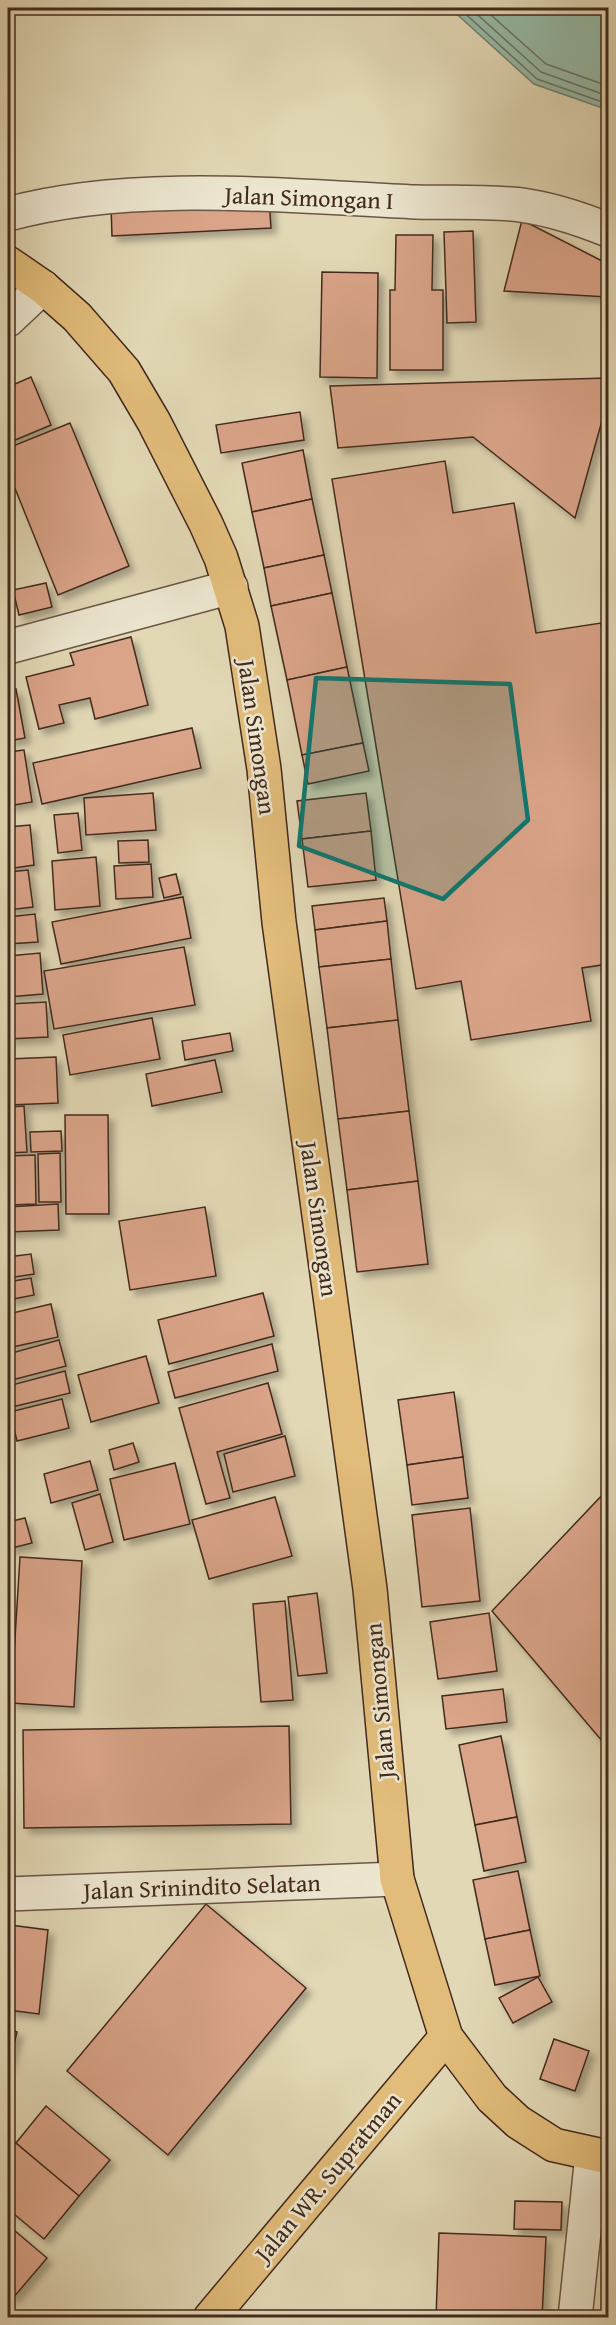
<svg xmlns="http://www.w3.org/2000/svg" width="616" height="2325" viewBox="0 0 616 2325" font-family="'Gentium Book Plus',serif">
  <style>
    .water { fill: #96bba8; stroke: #758171; stroke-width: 1.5 }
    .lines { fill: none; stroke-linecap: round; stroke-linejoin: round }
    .shore { stroke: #6c7263; stroke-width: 1.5 }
    .building { fill: #daa489; stroke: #432a1e; stroke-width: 1.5; filter: url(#shadow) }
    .minor-casing { stroke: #6b5644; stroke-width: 36 }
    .major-casing { stroke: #432a1e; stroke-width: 36 }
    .minor { stroke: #ece6cf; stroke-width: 33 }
    .major { stroke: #e1bc7a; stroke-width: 33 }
    .marked { fill: #0f766e; fill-opacity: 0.2; stroke: #0f766e; stroke-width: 4.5; stroke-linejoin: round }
    .labels { text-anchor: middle; stroke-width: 5; stroke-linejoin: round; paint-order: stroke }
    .street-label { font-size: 24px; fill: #432a1e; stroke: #ece6cf }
  </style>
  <defs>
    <filter id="shadow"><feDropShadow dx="5.5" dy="5.5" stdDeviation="3" flood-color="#0004"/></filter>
  </defs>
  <rect width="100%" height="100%" fill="#e2d8b5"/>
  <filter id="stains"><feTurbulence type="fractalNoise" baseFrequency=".00333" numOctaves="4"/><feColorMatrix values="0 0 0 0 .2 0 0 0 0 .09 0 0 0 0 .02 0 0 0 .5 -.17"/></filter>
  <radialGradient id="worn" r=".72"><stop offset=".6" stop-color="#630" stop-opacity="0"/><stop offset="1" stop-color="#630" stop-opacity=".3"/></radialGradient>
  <polygon class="water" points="450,8 608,8 608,110 534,84"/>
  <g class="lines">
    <g class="shore">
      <polyline points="459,8 537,79 608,104"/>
      <polyline points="470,8 541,72 608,96"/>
      <polyline points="483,8 546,64 608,86"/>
    </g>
  </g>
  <g class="building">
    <polygon points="269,198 271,228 112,236 111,206"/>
    <polygon points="522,220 608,264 608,297 504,291"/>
    <polygon points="473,231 476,322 447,323 444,232"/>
    <polygon points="396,235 433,235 432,290 443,290 443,370 390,370 390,290 395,290"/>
    <polygon points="322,272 378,273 377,378 320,377"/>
    <polygon points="31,377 51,425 8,443 8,387"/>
    <polygon points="608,378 608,399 575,518 473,437 338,448 330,386"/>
    <polygon points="300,412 304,440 221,453 216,425"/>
    <polygon points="70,423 129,566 58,595 8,471 8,448"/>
    <polygon points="303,450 312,499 252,512 242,463"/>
    <polygon points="445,461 453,513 514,503 536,633 601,623 608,667 608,964 582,968 591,1021 471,1040 461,981 416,989 332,479"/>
    <polygon points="312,499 324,555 264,568 252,512"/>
    <polygon points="324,555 332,593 271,606 264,568"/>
    <polygon points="46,583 52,607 19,615 13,590"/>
    <polygon points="332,593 347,667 287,680 271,606"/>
    <polygon points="131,637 148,705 95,719 90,698 59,705 64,723 39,729 26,677 74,665 70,653"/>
    <polygon points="347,667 363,743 302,755 287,680"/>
    <polygon points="16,689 25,738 8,741 8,691"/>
    <polygon points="192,728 201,768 42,804 33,763"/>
    <polygon points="363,743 369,771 308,784 302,755"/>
    <polygon points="24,750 32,802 8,806 8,752"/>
    <polygon points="153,793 156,830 86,835 84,798"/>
    <polygon points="366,793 371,831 302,839 297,801"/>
    <polygon points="78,813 82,850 58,853 54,815"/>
    <polygon points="30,825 34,865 8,869 8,827"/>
    <polygon points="371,831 376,880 308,887 302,839"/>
    <polygon points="148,840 149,862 119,863 118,841"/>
    <polygon points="96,857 100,906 55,910 52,861"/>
    <polygon points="151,864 153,897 116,899 114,866"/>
    <polygon points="28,870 33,907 8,910 8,872"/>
    <polygon points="176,874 181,894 164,898 159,878"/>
    <polygon points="183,897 191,938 61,964 52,922"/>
    <polygon points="384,898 387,921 315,930 312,906"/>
    <polygon points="35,914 38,942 8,944 8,917"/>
    <polygon points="387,921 391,959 319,967 315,930"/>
    <polygon points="184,947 195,1005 54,1029 44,971"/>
    <polygon points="40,953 43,994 8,997 8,956"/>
    <polygon points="391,959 398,1020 327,1028 319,967"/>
    <polygon points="46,1002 48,1037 8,1039 8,1004"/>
    <polygon points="152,1018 160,1059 70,1075 63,1035"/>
    <polygon points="398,1020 409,1111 338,1119 327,1028"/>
    <polygon points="230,1033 233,1051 185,1060 182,1041"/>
    <polygon points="56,1057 58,1103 8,1105 8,1059"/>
    <polygon points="215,1060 222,1092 152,1106 146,1074"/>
    <polygon points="24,1106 27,1152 8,1153 8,1107"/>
    <polygon points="409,1111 418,1181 347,1190 338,1119"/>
    <polygon points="65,1115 108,1115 109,1214 66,1214"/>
    <polygon points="61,1131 62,1151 31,1152 30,1132"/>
    <polygon points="60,1153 61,1202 39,1202 38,1154"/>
    <polygon points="35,1155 36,1204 10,1205 8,1156"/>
    <polygon points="418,1181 428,1264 357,1272 347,1190"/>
    <polygon points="58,1204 59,1230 8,1232 8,1207"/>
    <polygon points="205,1207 216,1276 130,1290 119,1221"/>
    <polygon points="31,1254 34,1274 8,1278 8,1257"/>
    <polygon points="31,1278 34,1295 8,1300 8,1282"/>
    <polygon points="263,1293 274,1336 169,1364 158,1320"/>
    <polygon points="51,1304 58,1337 8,1348 8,1314"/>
    <polygon points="59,1340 66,1366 8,1381 8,1354"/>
    <polygon points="272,1344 278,1371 175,1398 168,1372"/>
    <polygon points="146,1356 159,1403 91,1422 78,1375"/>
    <polygon points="65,1371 70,1393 8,1408 8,1386"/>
    <polygon points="268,1383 282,1434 217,1452 230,1498 206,1504 179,1408"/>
    <polygon points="454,1392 463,1457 407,1465 398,1400"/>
    <polygon points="62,1399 69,1428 17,1441 10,1412"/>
    <polygon points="285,1436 295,1476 233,1492 224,1454"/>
    <polygon points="133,1443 139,1462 114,1470 109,1450"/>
    <polygon points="463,1457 468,1498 412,1505 407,1465"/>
    <polygon points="90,1461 98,1490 51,1503 44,1474"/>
    <polygon points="175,1463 190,1524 124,1540 110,1479"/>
    <polygon points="608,1489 608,1748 492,1611"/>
    <polygon points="100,1494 113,1542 85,1550 72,1503"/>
    <polygon points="275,1497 292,1556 209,1579 192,1520"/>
    <polygon points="470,1508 480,1601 422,1607 412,1515"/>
    <polygon points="25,1518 32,1543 8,1549 8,1522"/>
    <polygon points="20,1557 82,1561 74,1707 11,1703"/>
    <polygon points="317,1593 327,1673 298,1676 288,1597"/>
    <polygon points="285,1601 293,1700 261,1702 253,1604"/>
    <polygon points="489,1613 497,1671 438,1679 430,1622"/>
    <polygon points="503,1689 507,1722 446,1729 442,1696"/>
    <polygon points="289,1726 291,1824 24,1828 23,1730"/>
    <polygon points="501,1736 517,1817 475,1825 459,1745"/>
    <polygon points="517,1817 526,1862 484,1871 475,1825"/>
    <polygon points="518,1871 530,1930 485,1939 473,1880"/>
    <polygon points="206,1904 306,1988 168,2155 67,2071"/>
    <polygon points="10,1925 48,1930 39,2014 8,2010"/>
    <polygon points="530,1930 540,1976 495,1985 485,1939"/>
    <polygon points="538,1977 552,2002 513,2023 499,1998"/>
    <polygon points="8,2029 17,2032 8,2068"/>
    <polygon points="554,2039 589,2051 575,2091 540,2079"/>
    <polygon points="46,2106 110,2160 79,2196 16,2143"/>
    <polygon points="11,2139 79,2196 44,2239 8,2209 8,2144"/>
    <polygon points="515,2201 562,2202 561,2230 514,2229"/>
    <polygon points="8,2225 47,2258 13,2298 8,2294"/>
    <polygon points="439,2233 546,2237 542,2318 436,2318"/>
  </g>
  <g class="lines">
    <g class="minor-casing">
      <g id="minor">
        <path d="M 8,214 C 131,180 288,196 416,202 C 451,203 487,201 521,205 C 550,209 581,219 608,230"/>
        <polyline points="8,320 43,287"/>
        <polyline points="8,647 231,587"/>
        <polyline points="8,1894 397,1879"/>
        <polyline points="575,2318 592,2155"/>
      </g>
    </g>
    <g class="major-casing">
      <g id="major">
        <polyline points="8,263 43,287 77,317 124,371 154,422 206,524 221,558 242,626 264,769 279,922 370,1589 397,1879 446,2037 492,2098 518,2122 554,2145 608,2157"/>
        <polyline points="210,2318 446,2037"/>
      </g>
    </g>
    <use href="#minor" class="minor"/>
    <use href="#major" class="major"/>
  </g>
  <path class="marked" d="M 316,678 L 510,684 L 528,820 L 443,899 L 299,846 Z"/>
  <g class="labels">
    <g class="street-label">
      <text transform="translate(309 198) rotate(2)" y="8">Jalan Simongan I</text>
      <text transform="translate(257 737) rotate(82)" y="8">Jalan Simongan</text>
      <text transform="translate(319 1219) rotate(82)" y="8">Jalan Simongan</text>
      <text transform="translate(380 1701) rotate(-95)" y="8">Jalan Simongan</text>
      <text transform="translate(202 1887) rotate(-2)" y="8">Jalan Srinindito Selatan</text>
      <text transform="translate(328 2177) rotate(-50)" y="8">Jalan WR. Supratman</text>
    </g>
  </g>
  <rect width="616" height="2325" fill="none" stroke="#e2d8b5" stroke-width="30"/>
  <rect x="9" y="9" width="598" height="2307" fill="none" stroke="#432a1e" stroke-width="3"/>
  <rect x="15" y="15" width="586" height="2295" fill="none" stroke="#432a1e" stroke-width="1.5"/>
  <rect width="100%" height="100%" filter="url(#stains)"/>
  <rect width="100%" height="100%" fill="url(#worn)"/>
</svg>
